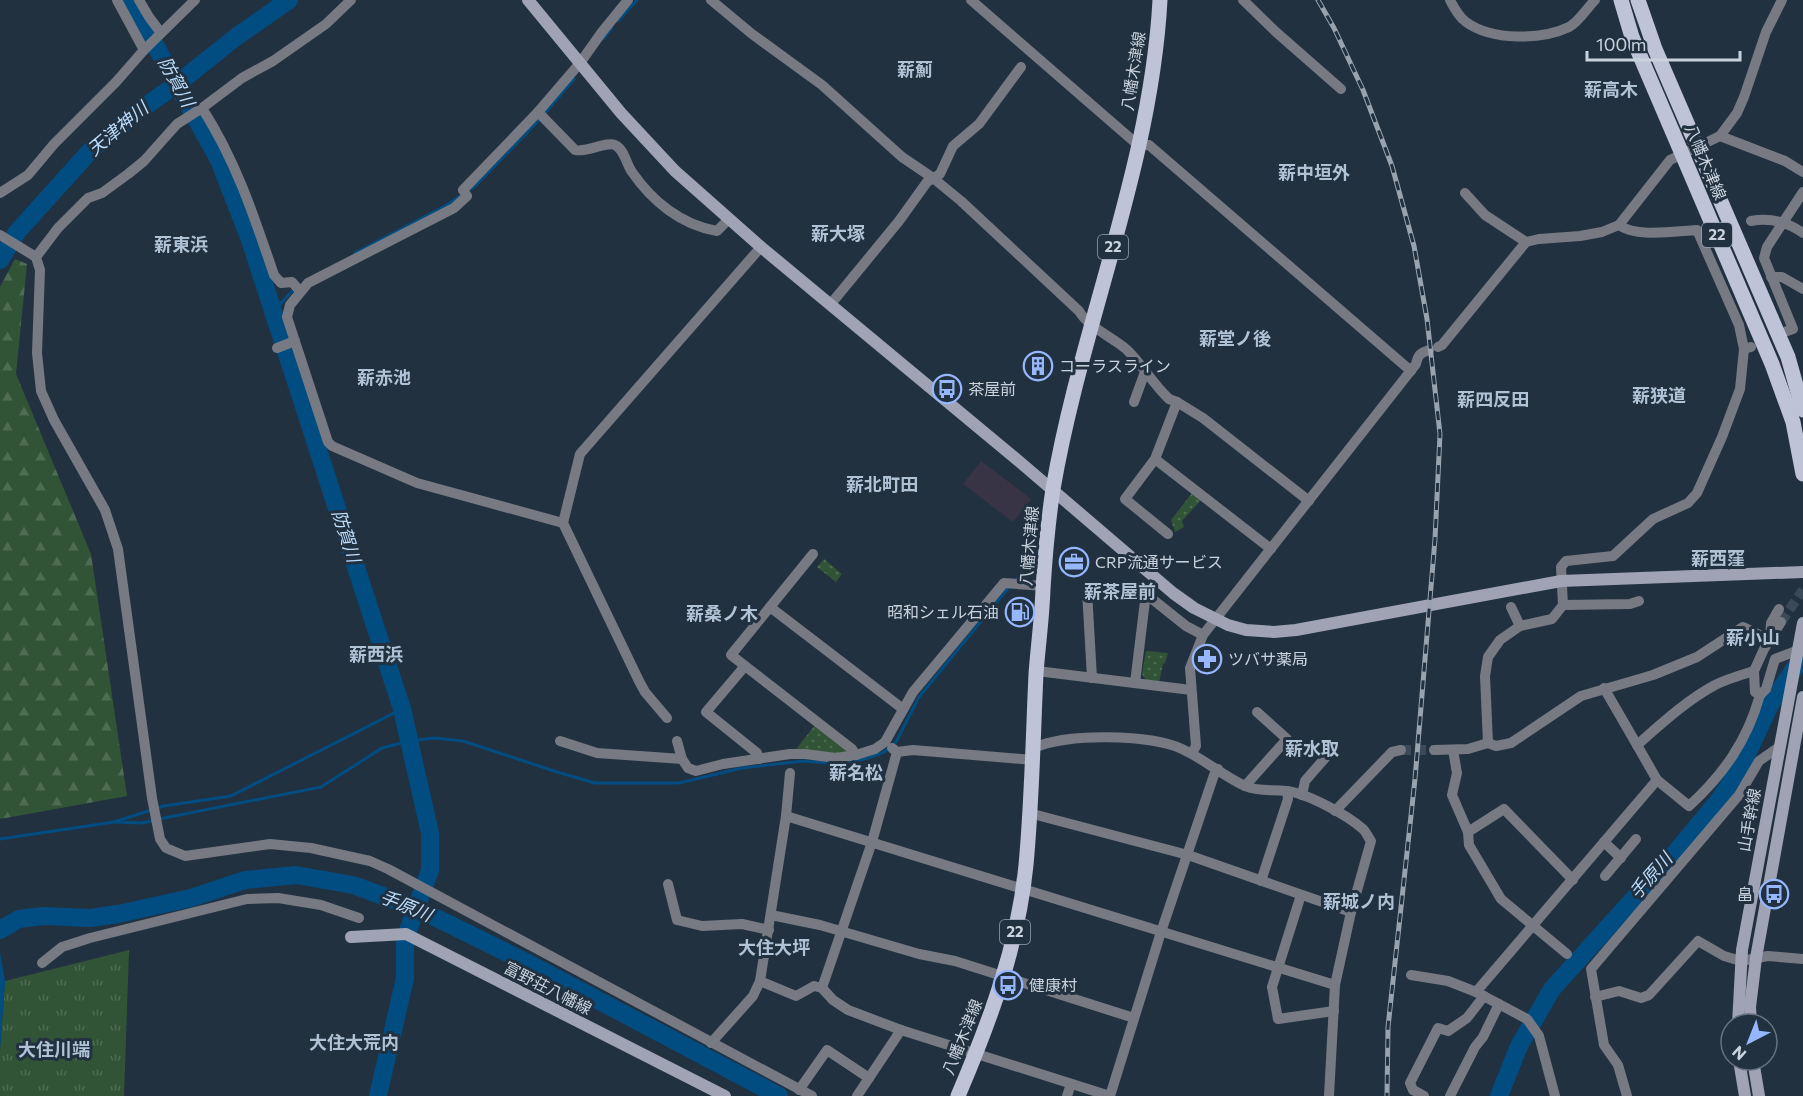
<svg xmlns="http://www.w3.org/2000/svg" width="1803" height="1096" viewBox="0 0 1803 1096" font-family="Commissioner,'Noto Sans JP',sans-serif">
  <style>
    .industrial { fill: #383445 }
    .grass { fill: url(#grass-tufts) }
    .forest { fill: url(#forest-firs) }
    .park { fill: url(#park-dots) }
    .water { fill: #014d82 }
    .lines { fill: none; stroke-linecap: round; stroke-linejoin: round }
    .stream { stroke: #014d82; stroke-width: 3 }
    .river { stroke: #014d82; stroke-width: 18 }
    .street-tunnel { stroke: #3b4958; stroke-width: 10; stroke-dasharray: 10 5; stroke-linecap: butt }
    .street { stroke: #777a83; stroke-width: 10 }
    .secondary { stroke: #9fa3b3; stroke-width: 12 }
    .primary { stroke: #bec3d7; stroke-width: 15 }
    .rail-casing { stroke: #98a3ae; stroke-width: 5 }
    .rail { stroke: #223140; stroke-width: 3; stroke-dasharray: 9; stroke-linecap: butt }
    .labels { text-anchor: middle; stroke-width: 6; stroke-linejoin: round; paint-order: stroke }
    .shield { fill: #223140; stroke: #98a2ae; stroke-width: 1.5 }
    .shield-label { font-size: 15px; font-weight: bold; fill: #cad3dd }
    .street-label { font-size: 16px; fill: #cad3dd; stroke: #223140 }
    .poi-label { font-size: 16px; fill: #cad3dd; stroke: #223140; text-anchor: start }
    .neighbourhood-label { font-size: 18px; font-weight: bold; fill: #b0c3d6; stroke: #223140 }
    .water-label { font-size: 18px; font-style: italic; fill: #bcddfc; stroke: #223140 }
  </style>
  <defs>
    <pattern id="grass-tufts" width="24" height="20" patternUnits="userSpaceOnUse" patternTransform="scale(1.5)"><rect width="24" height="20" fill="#315436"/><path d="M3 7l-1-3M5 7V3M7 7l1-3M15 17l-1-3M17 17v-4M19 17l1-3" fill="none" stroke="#4e6c53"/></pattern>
    <pattern id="forest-firs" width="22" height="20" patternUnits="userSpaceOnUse" patternTransform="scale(1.5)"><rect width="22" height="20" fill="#315436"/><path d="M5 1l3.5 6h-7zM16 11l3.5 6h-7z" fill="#4e6c53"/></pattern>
    <pattern id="park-dots" width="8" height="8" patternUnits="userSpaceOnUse" patternTransform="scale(1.5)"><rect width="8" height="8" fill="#315436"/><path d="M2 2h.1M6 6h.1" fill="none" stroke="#4e6c53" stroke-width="1.8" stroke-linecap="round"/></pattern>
  </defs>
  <rect width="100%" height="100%" fill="#223140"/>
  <polygon class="industrial" points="981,461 1031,499 1013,522 963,484"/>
  <polygon class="grass" points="129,950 124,1096 0,1096 0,1050 5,981"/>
  <polygon class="forest" points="15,259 27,264 16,374 91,554 127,796 0,819 0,287"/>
  <g class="park">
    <polygon points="1192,493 1201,500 1182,521 1184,527 1175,532 1171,520"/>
    <polygon points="824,559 842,574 836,582 817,567"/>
    <polygon points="1146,651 1168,653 1165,663 1163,664 1159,682 1146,680 1142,674"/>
    <polygon points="815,725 851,751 847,756 794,752"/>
  </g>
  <polygon class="water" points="0,952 5,981 0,1050"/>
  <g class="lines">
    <g class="stream">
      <polyline points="618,21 637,0"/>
      <polyline points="603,39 612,28"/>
      <polyline points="544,114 574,79"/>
      <polyline points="471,189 477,184 540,119"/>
      <polyline points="355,253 447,205 460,196"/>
      <polyline points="273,312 293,290"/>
      <polyline points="1016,580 1031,564"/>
      <polyline points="159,819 321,787 382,748 409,741 435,738 463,741 557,772 595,783 679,783 742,768 803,761 842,764 868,758 884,752 896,742 919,697 1009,587"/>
      <polyline points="114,822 141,823 153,821"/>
      <polyline points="0,839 114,822 164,806 231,796 402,709"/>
    </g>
    <g class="river">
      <polyline points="130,0 219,160 250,240 402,709 430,833 430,870 405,939 405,978 378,1096"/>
      <polyline points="0,260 17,232 91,150 137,112 177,84 236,37 289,0"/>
      <polyline points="0,930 19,919 43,916 90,918 118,914 191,898 245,880 296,875 353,885 416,908 526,962 779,1096"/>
      <polyline points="1499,1096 1519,1046 1552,989 1675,853 1719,800 1733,779 1748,752 1771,703 1803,656"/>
    </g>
    <g class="street-tunnel">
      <polyline points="1781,622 1803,590"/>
      <polyline points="1401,750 1434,750"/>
    </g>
    <g class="street">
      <polyline points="117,0 144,50"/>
      <polyline points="139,0 149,17 161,33"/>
      <path d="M 711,0 L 752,34 L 822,85 L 902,157 L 933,178 L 961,201 L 1079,311 C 1089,328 1111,336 1126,349 C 1142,364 1153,384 1169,399 L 1177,402 L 1203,418 L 1309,501"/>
      <polyline points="971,0 1138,145 1149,145 1411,371"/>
      <polyline points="1243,0 1276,32 1341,89"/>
      <path d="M 1450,0 C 1454,8 1459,17 1466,22 C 1492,41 1542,40 1569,27 C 1579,22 1587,8 1595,0"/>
      <polyline points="202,108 177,124 144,161 128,174 102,193 88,198 58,228 36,257 40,270 37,353 41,391 54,420 105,510 118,549 152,798 160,839 166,848 185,856 270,844 311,848 370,861 388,869 812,1096"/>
      <path d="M 538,112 L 575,150 C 587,153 606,141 615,145 C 625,150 626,164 632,172 C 652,201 681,225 717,231 L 729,219"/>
      <polyline points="1720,136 1785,161 1803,172"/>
      <polyline points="0,193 28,175 54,144 116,82 144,50 195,0"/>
      <polyline points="1465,193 1485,215 1526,242"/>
      <path d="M 1751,221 C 1770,217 1787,222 1803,233"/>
      <path d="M 1619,225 C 1636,238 1676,231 1697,230 L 1739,325 L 1744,349"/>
      <polyline points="0,235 36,257"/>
      <polyline points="1771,277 1782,277 1803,289"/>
      <path d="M 300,291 L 292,282 L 281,283 L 274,275 C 254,216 236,161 202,108 L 242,78 L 273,61 L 326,24 L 351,0"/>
      <polyline points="830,305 899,221 927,182 940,174 953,146 979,124 1021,67"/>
      <polyline points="1787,331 1793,329 1764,258 1767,247 1803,192"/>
      <polyline points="1438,347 1442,345 1526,242 1539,239 1580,236 1602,232 1619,225 1670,160 1720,136 1737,113 1744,97 1766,32 1782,0"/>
      <polyline points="277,348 295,341"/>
      <polyline points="1134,402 1145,372"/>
      <polyline points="1155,459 1271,549"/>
      <polyline points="563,523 417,483 332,446 328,442 287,317 290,305 308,283 454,208 467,196 463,190 538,112 580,63 602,32 628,0"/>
      <polyline points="1168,534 1125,499 1155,459 1177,402"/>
      <polyline points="1087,591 1092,678"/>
      <polyline points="1563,605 1630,604 1639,601"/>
      <polyline points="770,607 813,554"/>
      <polyline points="1511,607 1520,626"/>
      <polyline points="745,666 706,712 757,753 759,759"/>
      <polyline points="1037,671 1191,690"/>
      <polyline points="1754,671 1764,649 1781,622"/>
      <polyline points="1135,683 1145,601 1151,598 1186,626 1203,635"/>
      <polyline points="1604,688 1637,745"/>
      <polyline points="667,718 645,692 639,681 563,523 580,454 761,247"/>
      <polyline points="560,741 597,753 682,759"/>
      <polyline points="677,741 682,759 688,768 696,771 723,764 790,754 805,754 836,758 856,755 875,749 885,742 913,692 1004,583 1044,586"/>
      <polyline points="1488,743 1496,746 1511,743 1581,696 1653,675 1697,657 1743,627 1770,640 1771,623 1779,609"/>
      <polyline points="892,748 897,752 913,750 1033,760"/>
      <path d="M 1034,748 C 1065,733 1150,734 1182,749 C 1204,759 1223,776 1245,786 C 1259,792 1271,789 1286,791 C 1307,793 1347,815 1363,829 C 1366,832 1368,837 1371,841 L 1351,912 L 1335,985 L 1329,1096"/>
      <polyline points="1434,750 1468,749 1488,743 1485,676 1488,657 1500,640 1520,626 1552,619 1563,605 1561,567 1566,561 1613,556 1653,519 1688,503 1697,493 1722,437 1740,389 1744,349 1751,347"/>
      <polyline points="1453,750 1457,773 1452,795 1468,832 1469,845 1501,899 1567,954"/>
      <path d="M 1192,753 L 1196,746 L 1190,668 L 1203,635 L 1416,364 C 1418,355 1420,353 1429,350"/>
      <polyline points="856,755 852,749 731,655 770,607 903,709"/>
      <path d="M 1657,780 L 1689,806 C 1724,774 1747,741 1760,695"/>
      <polyline points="1245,786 1287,739 1257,712"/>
      <polyline points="1302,795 1305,781 1332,750"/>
      <polyline points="1335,811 1392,752 1401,750"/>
      <polyline points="1029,813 1188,855 1351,912"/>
      <polyline points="786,816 1335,985"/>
      <polyline points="1468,832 1504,809 1573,880"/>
      <polyline points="1604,842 1621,858"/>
      <polyline points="1605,876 1636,839"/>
      <polyline points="1261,881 1288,799 1287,791"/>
      <polyline points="668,884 677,920 702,926 742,924 769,930"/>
      <polyline points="1301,895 1272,987 1278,1019 1334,1011"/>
      <polyline points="771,915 820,925 919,954 955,961 1134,1018"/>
      <polyline points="42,963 62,947 90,938 247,899 278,898 321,905 359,918"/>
      <polyline points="1411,975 1448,981 1476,992 1527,1019 1539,1036 1555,1096"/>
      <polyline points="760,981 796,996 814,986 822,988 833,1000 848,1010 901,1030 1110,1096 1161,932 1214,775 1218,769"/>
      <polyline points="822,988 872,842 897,752"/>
      <path d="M 1476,992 L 1657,780 L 1637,745 C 1661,724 1687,700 1715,685 C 1727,679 1741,675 1754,671 L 1755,692 L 1760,695 L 1766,689 L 1775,659 L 1799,650"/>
      <polyline points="1595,997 1619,991 1641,998 1649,995 1698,941 1724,956 1741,961 1768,956 1803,959"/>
      <polyline points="711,1043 753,996 760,981 786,816 790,773"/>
      <polyline points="799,1090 827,1050 869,1078"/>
      <polyline points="857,1096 901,1030"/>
      <polyline points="1067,1096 1071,1084"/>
      <polyline points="1424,1096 1413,1090 1410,1083 1438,1028 1448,1031 1467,1018 1484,996"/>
      <polyline points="1450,1096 1475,1047 1483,1037 1499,1004"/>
      <polyline points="1627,1096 1618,1065 1604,1045 1591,969 1739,795 1759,761 1779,747"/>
    </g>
    <g class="secondary">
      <polyline points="528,0 621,113 675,171 761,247 1021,463 1173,593 1194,608 1228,625 1246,630 1274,632 1296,630 1561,581 1803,572"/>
      <polyline points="351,937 406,934 725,1096"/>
      <polyline points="1738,1024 1742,950 1803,623"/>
      <polyline points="1751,1024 1750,1007 1756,958 1803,697"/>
      <polyline points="1739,1060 1745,1096"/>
      <polyline points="1753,1060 1759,1096"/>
    </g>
    <g class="primary">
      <polyline points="1621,0 1632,37 1772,364 1793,422 1803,474"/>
      <polyline points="1638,0 1655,49 1788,357 1803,410"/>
      <path d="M 958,1096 C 990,1021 1018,946 1026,865 C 1032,801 1033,737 1036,674 C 1038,646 1042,618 1043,589 C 1045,556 1048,522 1053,489 C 1081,325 1151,167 1160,0"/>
    </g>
    <g class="rail-casing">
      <polyline id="rail" points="1318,0 1334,28 1363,90 1392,166 1414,246 1427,319 1440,434 1435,539 1415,779 1388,1027 1387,1096"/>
    </g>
    <use href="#rail" class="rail"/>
  </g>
  <defs>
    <g id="building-ring" transform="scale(1.5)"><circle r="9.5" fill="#223140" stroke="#96b6fd" stroke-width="1.5"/><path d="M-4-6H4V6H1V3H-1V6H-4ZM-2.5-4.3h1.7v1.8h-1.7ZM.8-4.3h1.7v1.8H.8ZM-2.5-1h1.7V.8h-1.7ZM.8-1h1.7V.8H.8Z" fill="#96b6fd"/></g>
    <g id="bus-ring" transform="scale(1.5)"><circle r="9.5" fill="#223140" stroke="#96b6fd" stroke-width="1.5"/><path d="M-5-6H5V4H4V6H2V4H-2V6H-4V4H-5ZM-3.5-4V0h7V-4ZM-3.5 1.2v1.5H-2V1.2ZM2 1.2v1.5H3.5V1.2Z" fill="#96b6fd"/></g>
    <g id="office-ring" transform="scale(1.5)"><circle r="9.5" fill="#223140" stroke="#96b6fd" stroke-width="1.5"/><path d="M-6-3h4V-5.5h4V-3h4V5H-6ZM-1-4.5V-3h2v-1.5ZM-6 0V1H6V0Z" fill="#96b6fd"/></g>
    <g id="fuel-ring" transform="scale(1.5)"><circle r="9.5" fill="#223140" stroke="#96b6fd" stroke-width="1.5"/><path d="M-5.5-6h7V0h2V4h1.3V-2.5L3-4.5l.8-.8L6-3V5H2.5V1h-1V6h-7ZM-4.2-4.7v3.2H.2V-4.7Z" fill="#96b6fd"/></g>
    <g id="pharmacy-ring" transform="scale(1.5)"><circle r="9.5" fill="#223140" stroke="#96b6fd" stroke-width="1.5"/><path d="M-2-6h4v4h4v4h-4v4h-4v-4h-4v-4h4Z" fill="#96b6fd"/></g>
  </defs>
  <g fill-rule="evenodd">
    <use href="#building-ring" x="1038" y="366"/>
    <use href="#bus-ring" x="947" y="389"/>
    <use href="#office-ring" x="1074" y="562"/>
    <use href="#fuel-ring" x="1020" y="612"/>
    <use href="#pharmacy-ring" x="1207" y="659"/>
    <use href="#bus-ring" x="1774" y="894"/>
    <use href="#bus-ring" x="1008" y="985"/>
  </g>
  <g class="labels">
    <g class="shield">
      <rect x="1702" y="223" width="30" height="24" rx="4.5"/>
      <rect x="1098" y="235" width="30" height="24" rx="4.5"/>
      <rect x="1000" y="920" width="30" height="24" rx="4.5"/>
    </g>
    <g class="shield-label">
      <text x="1717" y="240">22</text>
      <text x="1113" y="252">22</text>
      <text x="1015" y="937">22</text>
    </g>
    <g class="street-label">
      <text transform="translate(1133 71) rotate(-81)" y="6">八幡木津線</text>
      <text transform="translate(1706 162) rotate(67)" y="6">八幡木津線</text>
      <text transform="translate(1029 546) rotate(-85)" y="6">八幡木津線</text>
      <text transform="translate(1749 820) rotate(-80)" y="6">山手幹線</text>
      <text transform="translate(548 988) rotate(27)" y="6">富野荘八幡線</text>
      <text transform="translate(962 1037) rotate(-68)" y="6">八幡木津線</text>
    </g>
    <g class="poi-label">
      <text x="1059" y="372">コーラスライン</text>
      <text x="968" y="395">茶屋前</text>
      <text x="1095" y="568">CRP流通サービス</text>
      <text x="999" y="618" text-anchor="end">昭和シェル石油</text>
      <text x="1228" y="665">ツバサ薬局</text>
      <text x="1753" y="900" text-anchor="end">畠</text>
      <text x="1029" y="991">健康村</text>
    </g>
    <g class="neighbourhood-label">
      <text x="915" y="76">薪薊</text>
      <text x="1611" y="96">薪高木</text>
      <text x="1314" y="179">薪中垣外</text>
      <text x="838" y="240">薪大塚</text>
      <text x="181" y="251">薪東浜</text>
      <text x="1235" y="345">薪堂ノ後</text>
      <text x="384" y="384">薪赤池</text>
      <text x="1659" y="402">薪狭道</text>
      <text x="1493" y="406">薪四反田</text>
      <text x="882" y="491">薪北町田</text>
      <text x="1718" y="565">薪西窪</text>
      <text x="1120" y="598">薪茶屋前</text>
      <text x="722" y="620">薪桑ノ木</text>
      <text x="1753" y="644">薪小山</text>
      <text x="376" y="661">薪西浜</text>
      <text x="1312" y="755">薪水取</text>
      <text x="856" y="779">薪名松</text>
      <text x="1359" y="908">薪城ノ内</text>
      <text x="774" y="954">大住大坪</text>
      <text x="354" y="1049">大住大荒内</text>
      <text x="54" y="1056">大住川端</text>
    </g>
    <g class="water-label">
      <text transform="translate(176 82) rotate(61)" y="6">防賀川</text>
      <text transform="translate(118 129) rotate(-40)" y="6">天津神川</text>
      <text transform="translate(346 536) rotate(72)" y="6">防賀川</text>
      <text transform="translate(1651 876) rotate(-49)" y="6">手原川</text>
      <text transform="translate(406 906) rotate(22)" y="6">手原川</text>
    </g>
  </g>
  <g transform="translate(1749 1042) rotate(222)"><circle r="28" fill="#223140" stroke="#65727f" stroke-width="1.5"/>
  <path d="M0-4.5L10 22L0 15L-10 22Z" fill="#96b6fd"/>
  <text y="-9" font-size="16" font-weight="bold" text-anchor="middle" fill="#cad3dd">N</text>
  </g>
  <path d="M1587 51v9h153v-9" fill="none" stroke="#cad3dd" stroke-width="3"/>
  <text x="1596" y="51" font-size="18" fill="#cad3dd" stroke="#223140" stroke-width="4.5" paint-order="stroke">100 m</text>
</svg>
